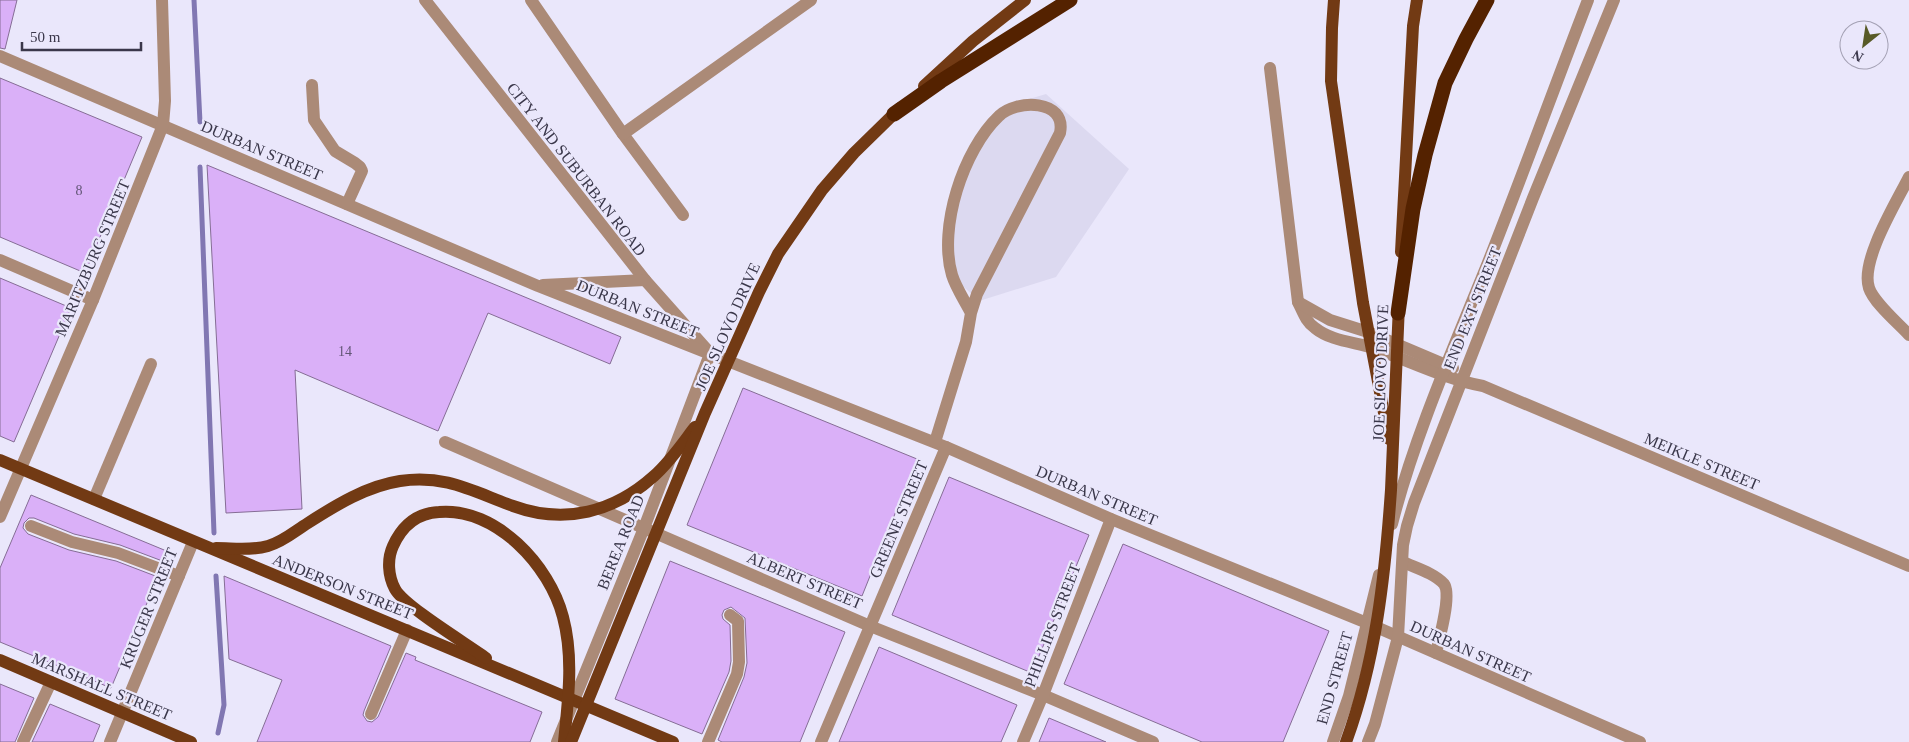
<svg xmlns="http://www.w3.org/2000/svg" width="1909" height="742" viewBox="0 0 1909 742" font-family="'Times New Roman',serif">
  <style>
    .built { fill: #dcd9f0 }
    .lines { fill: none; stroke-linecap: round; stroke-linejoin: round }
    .stream { stroke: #8177b2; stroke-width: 5 }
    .building { fill: #dab0f8; stroke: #856d95 }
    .minor { stroke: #ab8a77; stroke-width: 12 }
    .major { stroke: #723a14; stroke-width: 12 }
    .highway { stroke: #542200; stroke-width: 15 }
    .labels { text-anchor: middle; stroke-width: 4.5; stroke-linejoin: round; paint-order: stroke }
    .number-label { font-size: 14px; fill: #625576 }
    .street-label { font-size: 16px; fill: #3a374a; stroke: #eae7fb }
  </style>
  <rect width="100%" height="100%" fill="#eae7fb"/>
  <polygon class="built" points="1046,94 1129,169 1056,277 979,301 952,276 947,240 963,170 999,108"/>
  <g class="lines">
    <g class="stream">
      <polyline points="194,0 200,122"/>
      <polyline points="200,167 214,533"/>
      <polyline points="216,576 224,705 218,733"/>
    </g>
  </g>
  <g class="building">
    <polygon points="0,0 17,0 5,49 0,48"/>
    <polygon points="0,78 142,137 85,273 0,237"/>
    <polygon points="207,165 621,337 610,364 488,313 438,431 295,370 302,509 226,513"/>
    <polygon points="0,278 71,308 14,442 0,436"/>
    <polygon points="743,388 917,459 862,596 687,525"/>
    <polygon points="949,477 1089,535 1032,673 892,615"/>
    <polygon points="31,495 169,552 165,562 120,545 74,534 34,518 29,518 24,523 23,528 28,534 69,550 116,561 158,577 111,688 0,642 0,568"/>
    <polygon points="1123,544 1329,631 1283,742 1202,742 1064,684"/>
    <polygon points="670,561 845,632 800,742 722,742 718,740 744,677 747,663 745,618 731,607 724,610 722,615 723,619 730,625 731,661 729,672 702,734 615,699"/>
    <polygon points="224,576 391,646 364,711 363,715 367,721 372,722 378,717 406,653 416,657 415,660 542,712 530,742 257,742 282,680 229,659"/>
    <polygon points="879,647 1017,705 1001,742 839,742"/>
    <polygon points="0,684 34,698 15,742 0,742"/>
    <polygon points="50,704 100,725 93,742 32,742"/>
    <polygon points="1049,718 1106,742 1039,742"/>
  </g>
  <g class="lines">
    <g class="minor">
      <polyline points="425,0 645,280 709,352"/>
      <polyline points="531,0 623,134 683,215"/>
      <polyline points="0,56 538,286 946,447 1111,519 1367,623 1640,742"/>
      <path d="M 1270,68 L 1298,302 C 1303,312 1306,322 1315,328 C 1331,341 1354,342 1373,348 C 1410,361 1445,379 1483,386 L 1909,566"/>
      <polyline points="312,85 314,120 335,151 355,163 360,167 362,171 347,204"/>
      <polyline points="623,134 811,0"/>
      <path d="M 1909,177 C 1896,203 1860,261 1869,288 C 1874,303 1898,323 1909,335"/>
      <polyline points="0,260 93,300"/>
      <polyline points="543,285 645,280"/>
      <polyline points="1298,302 1330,320 1368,332 1453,368"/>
      <polyline points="445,442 870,626 1043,695 1153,742"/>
      <path d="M 935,442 L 966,342 L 971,313 L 977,294 L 1060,133 C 1067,99 1016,99 999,116 C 963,150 938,228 952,275 C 956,288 965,301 971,313"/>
      <polyline points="94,499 151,364"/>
      <polyline points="0,517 93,300 163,125 165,101 162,0"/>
      <path d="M 1392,524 C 1414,437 1453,349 1487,265 C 1522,177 1554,88 1588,0"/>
      <polyline points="31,526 72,542 118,553 179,576"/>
      <path d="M 1403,562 C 1416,568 1434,573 1444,584 C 1452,595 1439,639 1436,653"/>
      <polyline points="371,714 407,630"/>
      <polyline points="23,742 51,682"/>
      <polyline points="110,742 193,542"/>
      <polyline points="557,742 644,528 710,354"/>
      <polyline points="708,742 737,674 739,662 738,621 730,615"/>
      <polyline points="821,742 946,447"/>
      <polyline points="1023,742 1043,695 1111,519"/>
      <polyline points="1333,742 1349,696 1379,575"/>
      <polyline points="1368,742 1375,724 1398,637 1403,545 1407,526 1414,503 1533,198 1614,0"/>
    </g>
    <g class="major">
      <polyline points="1334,0 1332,28 1331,81 1363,303 1389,439"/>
      <polyline points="924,86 973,41 1025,0"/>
      <polyline points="1401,252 1413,26 1417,0"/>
      <polyline points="0,460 673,742"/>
      <path d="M 216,548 C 233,548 251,551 268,546 C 283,542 295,531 308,523 C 336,505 367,486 400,481 C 445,474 474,492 513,506 C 565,525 614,512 654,476 C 670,462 682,444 695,427"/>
      <path d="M 486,658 C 467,644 404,606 395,589 C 388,576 387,559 393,546 C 402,526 417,513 439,512 C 496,507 550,566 563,617 C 574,658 568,701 564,742"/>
      <polyline points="0,660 191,742"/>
      <polyline points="571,742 705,413 759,292 778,254 822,190 854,153 900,108"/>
      <path d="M 1346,742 C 1376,660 1385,576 1391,490 C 1394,428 1396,366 1399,305"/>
    </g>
    <g class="highway">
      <polyline points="894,114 941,81 1070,0"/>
      <polyline points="1398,313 1413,209 1425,155 1445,83 1466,39 1487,0"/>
    </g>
  </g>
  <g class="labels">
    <g class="number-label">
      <text x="79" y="195">8</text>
      <text x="345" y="356">14</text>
    </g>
    <g class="street-label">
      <text transform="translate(262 150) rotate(23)" y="6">DURBAN STREET</text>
      <text transform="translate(577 169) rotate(52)" y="6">CITY AND SUBURBAN ROAD</text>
      <text transform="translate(92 258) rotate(-67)" y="6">MARITZBURG STREET</text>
      <text transform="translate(638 308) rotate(22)" y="6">DURBAN STREET</text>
      <text transform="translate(1472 308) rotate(-68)" y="6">END EXT STREET</text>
      <text transform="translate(727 326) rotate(-66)" y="6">JOE SLOVO DRIVE</text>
      <text transform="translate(1380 373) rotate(-88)" y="6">JOE SLOVO DRIVE</text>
      <text transform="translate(1702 461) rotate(23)" y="6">MEIKLE STREET</text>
      <text transform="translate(1097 495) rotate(23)" y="6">DURBAN STREET</text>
      <text transform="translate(898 519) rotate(-67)" y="6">GREENE STREET</text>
      <text transform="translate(620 542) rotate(-68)" y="6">BEREA ROAD</text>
      <text transform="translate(805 580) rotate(23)" y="6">ALBERT STREET</text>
      <text transform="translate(343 586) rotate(22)" y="6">ANDERSON STREET</text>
      <text transform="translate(148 608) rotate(-68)" y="6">KRUGER STREET</text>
      <text transform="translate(1052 625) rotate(-69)" y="6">PHILLIPS STREET</text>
      <text transform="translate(1471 651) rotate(24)" y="6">DURBAN STREET</text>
      <text transform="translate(1334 678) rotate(-74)" y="6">END STREET</text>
      <text transform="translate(102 686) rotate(23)" y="6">MARSHALL STREET</text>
    </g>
  </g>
  <g transform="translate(1864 45) rotate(210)"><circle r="24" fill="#eae7fb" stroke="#a4a1b4"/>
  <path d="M0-4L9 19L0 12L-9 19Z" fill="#585a27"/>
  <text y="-8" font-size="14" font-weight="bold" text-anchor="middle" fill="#3a374a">N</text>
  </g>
  <path d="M22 42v8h119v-8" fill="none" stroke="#3a374a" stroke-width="2.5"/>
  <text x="30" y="42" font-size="15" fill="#3a374a" stroke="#eae7fb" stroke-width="4" paint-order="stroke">50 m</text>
</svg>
